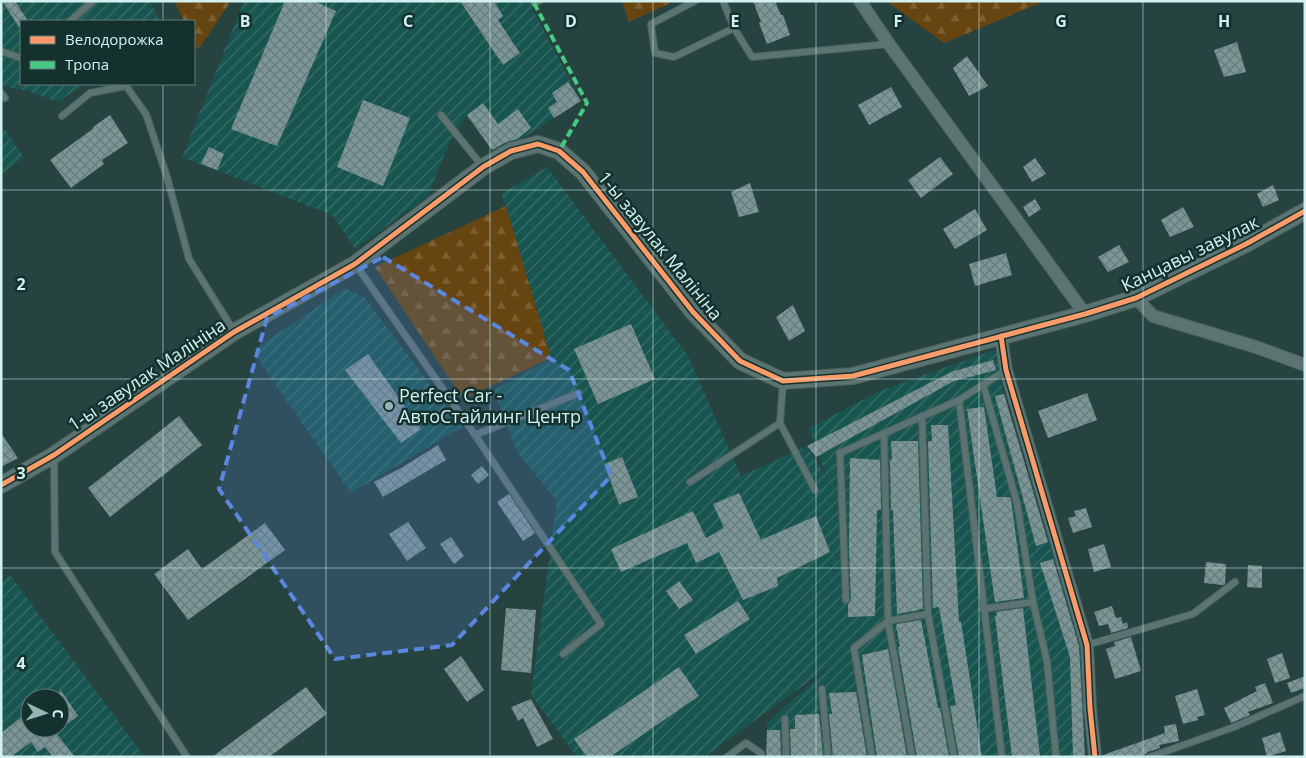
<svg xmlns="http://www.w3.org/2000/svg" width="1306" height="758" viewBox="0 0 1306 758" font-family="'Open Sans',sans-serif">
  <style>
    .industrial { fill: url(#industrial-furrows); fill-rule: evenodd }
    .forest { fill: url(#forest-firs) }
    .building { fill: url(#building-cross-hatch) }
    .lines { fill: none; stroke-linecap: round; stroke-linejoin: round }
    .service-casing { stroke: #4a615e; stroke-width: 8 }
    .minor-casing { stroke: #4a615e; stroke-width: 14 }
    .tertiary-casing { stroke: #4a615e; stroke-width: 18 }
    .service { stroke: #5c7471; stroke-width: 6 }
    .minor { stroke: #5c7471; stroke-width: 12 }
    .tertiary { stroke: #5c7471; stroke-width: 16 }
    .quiet { stroke: #46c982; stroke-width: 4; stroke-dasharray: 8 4; stroke-linecap: butt }
    .cycleway-casing { stroke: #15312e; stroke-width: 8 }
    .cycleway { stroke: #fa9b69; stroke-width: 5 }
    .marked { fill: #5c87e0; fill-opacity: 0.2; stroke: #5c87e0; stroke-width: 4; stroke-dasharray: 10 6; stroke-linejoin: round }
    .grid { fill: none; stroke: #d1f2ee; stroke-width: 1; stroke-opacity: 0.55 }
    .poi-dot { fill: #95b5b1; stroke: #15312e; stroke-width: 2 }
    .labels { text-anchor: middle; stroke-width: 5; stroke-linejoin: round; paint-order: stroke }
    .street-label { font-size: 18px; fill: #d1f2ee; stroke: #15312e }
    .poi-label { font-size: 18px; fill: #d1f2ee; stroke: #15312e; text-anchor: start }
    .grid-label { font-size: 16px; text-anchor: middle; font-weight: bold; fill: #d1f2ee; stroke: #15312e; stroke-width: 5; stroke-linejoin: round; paint-order: stroke }
  </style>
  <defs>
    <pattern id="industrial-furrows" width="10" height="10" patternUnits="userSpaceOnUse" patternTransform="scale(1.25)"><rect width="10" height="10" fill="#195550"/><path d="M-1 1l2-2M0 10L10 0M9 11l2-2" fill="none" stroke="#396e6a"/></pattern>
    <pattern id="forest-firs" width="22" height="20" patternUnits="userSpaceOnUse" patternTransform="scale(1.25)"><rect width="22" height="20" fill="#674510"/><path d="M5 1l3.5 6h-7zM16 11l3.5 6h-7z" fill="#7c6033"/></pattern>
    <pattern id="building-cross-hatch" width="8" height="8" patternUnits="userSpaceOnUse" patternTransform="scale(1.25)"><rect width="8" height="8" fill="#7c9697"/><path d="M0 0l8 8M0 8l8-8" fill="none" stroke="#677b7b"/></pattern>
  </defs>
  <rect width="100%" height="100%" fill="#264340"/>
  <g class="industrial">
    <polygon points="1,1 151,1 159,21 21,21 21,84 85,84 58,102 28,91 2,86 1,85"/>
    <polygon points="244,1 528,1 581,101 496,155 466,116 449,143 428,196 355,249 332,215 182,157"/>
    <polygon points="1,124 24,157 1,174"/>
    <polygon points="547,167 688,356 741,476 807,446 827,478 809,428 882,390 997,349 1000,380 1082,653 1085,757 766,757 767,723 833,664 704,757 577,757 531,695 557,501 517,452 494,390 551,358 506,206 501,194"/>
    <polygon points="345,288 364,297 462,427 351,493 259,361 258,347"/>
    <path d="M 10,575 L 145,757 L 1,757 L 1,583 ZM 30,698 L 60,698 L 60,728 L 30,728 Z"/>
  </g>
  <g class="forest">
    <polygon points="174,1 231,1 198,50 194,41 194,21 184,21"/>
    <polygon points="622,1 675,1 629,22"/>
    <polygon points="886,1 1045,1 944,43"/>
    <polygon points="506,206 551,358 463,399 375,267"/>
  </g>
  <g class="building">
    <polygon points="2,1 15,1 28,21 21,21 21,26 19,27"/>
    <polygon points="285,1 314,1 336,11 277,146 231,129"/>
    <polygon points="460,1 494,1 503,16 498,20 520,53 503,65"/>
    <polygon points="753,1 775,1 781,15 783,15 790,35 767,44 759,23 761,22"/>
    <polygon points="1237,42 1246,72 1224,77 1214,50"/>
    <polygon points="967,56 988,86 969,96 953,68"/>
    <polygon points="568,82 581,101 554,118 548,108 557,102 552,93"/>
    <polygon points="891,87 902,107 869,125 858,105"/>
    <polygon points="363,100 410,118 383,186 337,167"/>
    <polygon points="483,103 498,124 518,109 531,128 517,139 506,142 492,150 467,115"/>
    <polygon points="110,115 128,143 102,160 104,164 71,188 50,160 94,128 93,127"/>
    <polygon points="209,147 224,154 217,170 201,164"/>
    <polygon points="940,157 953,174 921,198 908,180"/>
    <polygon points="1035,158 1046,174 1032,182 1023,167"/>
    <polygon points="750,183 759,212 739,217 731,192"/>
    <polygon points="1273,185 1279,200 1263,207 1257,194"/>
    <polygon points="1035,199 1041,209 1029,217 1023,207"/>
    <polygon points="1183,207 1194,227 1170,237 1161,220"/>
    <polygon points="975,209 987,230 955,249 943,229"/>
    <polygon points="1119,245 1129,262 1108,272 1098,257"/>
    <polygon points="1006,253 1012,275 975,286 969,264"/>
    <polygon points="793,305 805,331 789,341 776,317"/>
    <polygon points="631,324 655,379 598,404 574,349"/>
    <polygon points="368,354 421,429 401,443 345,370"/>
    <polygon points="993,360 996,370 954,381 816,457 807,446 951,372"/>
    <polygon points="1087,393 1097,420 1048,438 1038,411"/>
    <polygon points="1004,394 1048,542 1036,546 995,396"/>
    <polygon points="984,407 997,497 1010,497 1011,499 1024,598 995,602 967,409"/>
    <polygon points="179,416 202,445 110,517 88,488"/>
    <polygon points="931,425 948,425 959,622 961,622 982,757 959,757 950,706 956,705 939,607 933,608 928,441 932,441"/>
    <polygon points="1,433 18,458 1,467"/>
    <polygon points="891,441 918,441 923,609 919,609 919,610 897,614 893,510 891,510 890,460 892,460"/>
    <polygon points="438,445 446,460 383,497 374,482 403,467"/>
    <polygon points="622,457 638,497 619,504 604,464"/>
    <polygon points="850,458 880,460 881,510 877,510 875,616 848,617 848,605 851,600 849,548"/>
    <polygon points="482,466 489,475 478,484 471,475"/>
    <polygon points="739,493 761,540 816,516 830,552 777,578 778,586 743,600 719,552 696,563 687,543 621,572 611,549 693,511 706,538 724,528 713,504"/>
    <polygon points="509,494 535,533 523,541 497,502"/>
    <polygon points="1086,508 1092,527 1073,533 1068,518 1076,516 1074,511"/>
    <polygon points="408,522 426,548 407,561 389,534"/>
    <polygon points="265,523 285,550 188,620 154,574 188,549 202,569"/>
    <polygon points="451,537 464,556 454,564 440,544"/>
    <polygon points="1104,544 1111,567 1094,572 1088,549"/>
    <polygon points="1053,559 1079,646 1085,757 1073,757 1070,657 1040,563"/>
    <polygon points="1206,562 1226,564 1225,584 1223,585 1204,583"/>
    <polygon points="1248,565 1262,566 1262,588 1247,587"/>
    <polygon points="679,581 693,600 679,609 666,591"/>
    <polygon points="738,601 750,619 696,654 684,635"/>
    <polygon points="1112,606 1116,618 1121,617 1123,624 1127,622 1128,628 1111,633 1108,624 1099,626 1094,612"/>
    <polygon points="506,608 536,610 531,673 501,670"/>
    <polygon points="1023,608 1040,757 1012,757 995,616 997,616 996,612"/>
    <polygon points="921,620 938,708 940,708 949,757 917,757 898,647 900,647 896,626 897,624"/>
    <polygon points="1131,637 1141,671 1115,679 1106,649 1115,646 1114,642"/>
    <polygon points="888,649 907,757 877,757 862,655"/>
    <polygon points="1282,653 1290,678 1275,683 1267,659"/>
    <polygon points="461,656 484,690 467,702 444,669"/>
    <polygon points="679,667 699,696 610,757 587,757 574,739"/>
    <polygon points="1305,676 1305,688 1291,693 1287,683"/>
    <polygon points="1265,683 1273,703 1248,712 1250,715 1231,723 1224,708 1257,691 1255,687"/>
    <polygon points="306,687 327,714 269,757 212,757"/>
    <polygon points="60,689 78,716 60,729"/>
    <polygon points="1197,689 1205,715 1197,717 1198,720 1183,724 1175,696"/>
    <polygon points="856,692 867,757 833,757 829,714 832,714 829,693"/>
    <polygon points="531,699 553,739 537,747 523,718 518,721 511,707"/>
    <polygon points="30,711 30,728 52,728 75,757 53,757 45,747 38,752 31,742 11,757 1,757 1,733"/>
    <polygon points="819,714 823,757 791,757 790,729 795,729 795,715"/>
    <polygon points="1176,724 1179,741 1159,745 1160,748 1148,752 1145,755 1141,757 1103,757 1103,755 1165,733 1164,726"/>
    <polygon points="767,730 780,730 781,757 766,757"/>
    <polygon points="1280,732 1286,751 1267,757 1262,738"/>
  </g>
  <g class="lines">
    <g class="service-casing">
      <g id="service">
        <polyline points="695,1 651,24 655,53 674,57 734,28"/>
        <polyline points="723,1 734,28 752,57 889,44"/>
        <polyline points="534,3 539,1"/>
        <polyline points="70,21 93,1"/>
        <polyline points="1,51 21,58"/>
        <polyline points="1,93 5,98"/>
        <polyline points="441,115 483,167"/>
        <polyline points="62,116 90,93 126,86 146,114 167,177 189,259 234,331"/>
        <polyline points="356,265 475,435 601,624 563,654"/>
        <polyline points="983,384 1017,503 1033,602 1047,661 1056,757"/>
        <polyline points="959,400 1002,757"/>
        <polyline points="922,416 928,614 954,757"/>
        <polyline points="780,423 815,490"/>
        <polyline points="884,433 888,621 912,757"/>
        <polyline points="475,435 579,393"/>
        <polyline points="54,456 55,552 187,757"/>
        <polyline points="690,482 780,423 783,382"/>
        <polyline points="846,600 840,453 959,400 1006,370"/>
        <polyline points="983,609 1033,602"/>
        <polyline points="1087,645 1193,614 1235,582"/>
        <polyline points="822,689 828,757"/>
        <polyline points="785,719 786,757"/>
        <polyline points="727,757 746,743 761,753 761,757"/>
        <polyline points="872,757 854,648 888,621 928,614"/>
        <polyline points="1150,757 1234,727 1305,696"/>
      </g>
    </g>
    <g class="minor-casing">
      <g id="minor">
        <polyline points="860,1 889,44 1085,314"/>
        <polyline points="1136,298 1153,316 1256,347 1305,365"/>
        <polyline points="1001,336 1006,370 1087,645 1090,708 1095,757"/>
      </g>
    </g>
    <g class="tertiary-casing">
      <polyline id="tertiary" points="1,485 54,455 234,332 355,264 483,167 511,151 538,144 559,151 583,172 693,312 740,361 783,381 853,376 1085,314 1136,298 1246,244 1305,211"/>
    </g>
    <use href="#service" class="service"/>
    <use href="#minor" class="minor"/>
    <use href="#tertiary" class="tertiary"/>
    <polyline class="quiet" points="534,3 587,103 559,151"/>
    <g class="cycleway-casing">
      <g id="cycleway">
        <polyline points="1001,336 1006,370 1087,645 1090,708 1095,757"/>
        <polyline points="1,485 54,455 234,332 355,264 483,167 511,151 538,144 559,151 583,172 693,312 740,361 783,381 853,376 1085,314 1136,298 1246,244 1305,211"/>
      </g>
    </g>
    <use href="#cycleway" class="cycleway"/>
  </g>
  <path class="marked" d="M 383,257 L 569,370 L 611,476 L 452,645 L 335,659 L 219,489 L 267,318 Z"/>
  <path class="grid" d="M 163,1 L 163,21M 326,1 L 326,757M 490,1 L 490,757M 653,1 L 653,757M 816,1 L 816,757M 979,1 L 979,757M 1143,1 L 1143,757M 163,84 L 163,757M 1,190 L 1305,190M 1,379 L 1305,379M 1,568 L 1305,568"/>
  <circle class="poi-dot" cx="389" cy="406" r="5"/>
  <g class="labels">
    <g class="street-label">
      <text transform="translate(660 246) rotate(51)" y="6">1-ы завулак Малініна</text>
      <text transform="translate(1190 254) rotate(-26)" y="6">Канцавы завулак</text>
      <text transform="translate(147 375) rotate(-34)" y="6">1-ы завулак Малініна</text>
    </g>
    <g class="poi-label">
      <text x="399" y="402">Perfect Car -<tspan x="399" dy="21">АвтоСтайлинг Центр</tspan></text>
    </g>
  </g>
  <g class="grid-label">
    <text x="245" y="27">B</text>
    <text x="408" y="27">C</text>
    <text x="571" y="27">D</text>
    <text x="735" y="27">E</text>
    <text x="898" y="27">F</text>
    <text x="1061" y="27">G</text>
    <text x="1224" y="27">H</text>
    <text x="21" y="290">2</text>
    <text x="21" y="479">3</text>
    <text x="21" y="669">4</text>
  </g>
  <rect width="1306" height="758" fill="none" stroke="#d1f2ee" stroke-width="5"/>
  <rect x="20" y="20" width="175" height="65" fill="#15312e" stroke="#607e7b"/>
  <rect x="30" y="36" width="25" height="8" fill="#fa9b69" stroke="#607e7b"/>
  <text x="65" y="45" font-size="15" fill="#d1f2ee">Велодорожка</text>
  <rect x="30" y="61" width="25" height="8" fill="#46c982" stroke="#607e7b"/>
  <text x="65" y="70" font-size="15" fill="#d1f2ee">Тропа</text>
  <g transform="translate(45 713) rotate(94)"><circle r="24" fill="#15312e" stroke="#607e7b"/>
  <path d="M0-4L9 19L0 12L-9 19Z" fill="#95b5b1"/>
  <text y="-8" font-size="14" font-weight="bold" text-anchor="middle" fill="#d1f2ee">С</text>
  </g>
</svg>
